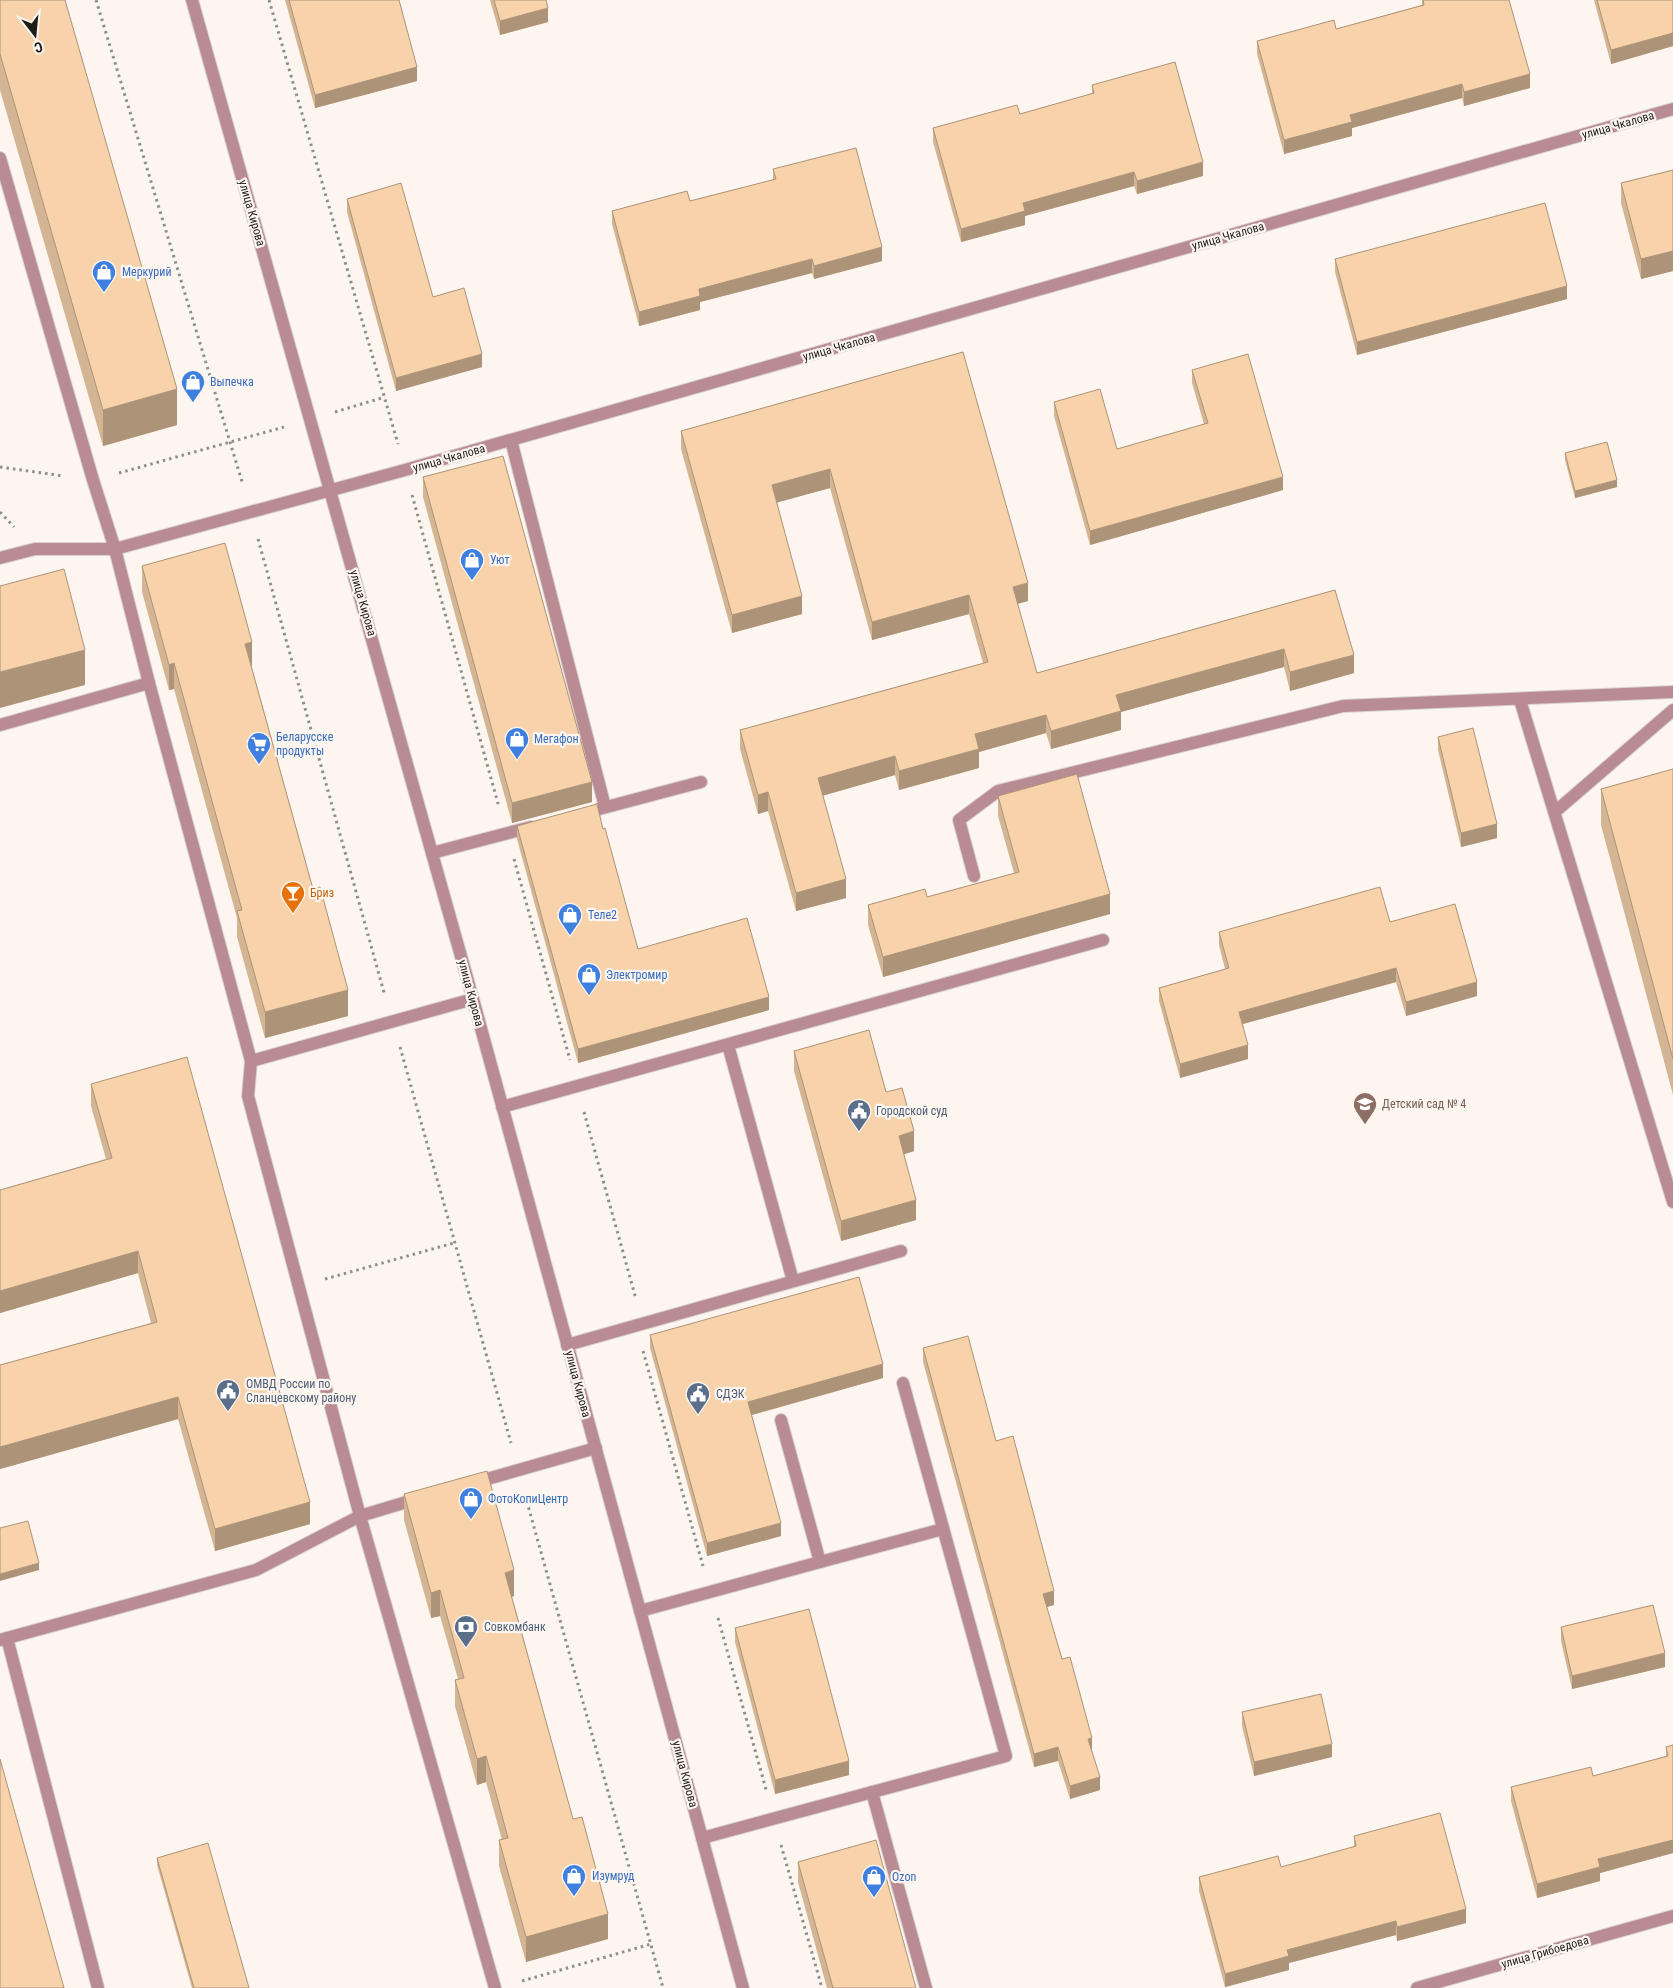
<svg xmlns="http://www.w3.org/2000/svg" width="1673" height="1988" viewBox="0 0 1673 1988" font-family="'Roboto Condensed',sans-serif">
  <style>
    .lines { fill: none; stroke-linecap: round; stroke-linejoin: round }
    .minor-casing { stroke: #dad3cd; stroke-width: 14 }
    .path { stroke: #938d87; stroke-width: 3; stroke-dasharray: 2.5 4; stroke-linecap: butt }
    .minor { stroke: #b98b93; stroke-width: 12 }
    .wall { fill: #d4b593 }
    .shaded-wall { fill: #ad9378 }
    .building { fill: #f7d2ab; stroke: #ad9378 }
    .labels { text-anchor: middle; stroke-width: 4.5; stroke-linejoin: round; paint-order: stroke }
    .street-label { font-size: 12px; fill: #211c16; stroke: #fdf6f0 }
    .shop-label { font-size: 12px; fill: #366cbe; stroke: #fdf6f0; text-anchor: start }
    .food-label { font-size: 12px; fill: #c56008; stroke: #fdf6f0; text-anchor: start }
    .education-label { font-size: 12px; fill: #785e54; stroke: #fdf6f0; text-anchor: start }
    .service-label { font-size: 12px; fill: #4e5e75; stroke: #fdf6f0; text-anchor: start }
  </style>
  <rect width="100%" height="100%" fill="#fdf6f0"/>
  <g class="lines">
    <g class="minor-casing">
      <g id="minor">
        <polyline points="192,0 473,999 743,1988"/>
        <polyline points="0,158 93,480 115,549 149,683 251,1061 248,1096 360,1516 495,1988"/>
        <polyline points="511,440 605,807"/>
        <polyline points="0,558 35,549 115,549 405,470 1673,109"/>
        <polyline points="1520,700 1673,1202"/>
        <polyline points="0,725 149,683"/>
        <polyline points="599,809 701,782"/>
        <polyline points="1556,811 1673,710"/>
        <polyline points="432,853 531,827"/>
        <polyline points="974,876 959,820 998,791 1343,706 1673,692"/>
        <polyline points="728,1045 793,1281"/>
        <polyline points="251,1061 473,999"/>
        <polyline points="502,1107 1103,940"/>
        <polyline points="567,1345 901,1251"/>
        <polyline points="473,1483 596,1448"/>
        <polyline points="820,1562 943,1529"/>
        <polyline points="640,1611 820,1562 781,1420"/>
        <polyline points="7,1638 98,1988"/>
        <polyline points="0,1640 256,1570 360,1516 420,1498"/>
        <polyline points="872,1792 926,1988"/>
        <polyline points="702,1838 1006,1756 903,1383"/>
        <polyline points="1417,1988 1673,1916"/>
      </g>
    </g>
    <g class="path">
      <polyline points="96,0 243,485"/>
      <polyline points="269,0 398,444"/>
      <polyline points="335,412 385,397"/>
      <polyline points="0,467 64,476"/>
      <polyline points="119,473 284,427"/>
      <polyline points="412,495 499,807"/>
      <polyline points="0,512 14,527"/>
      <polyline points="258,539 385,996"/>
      <polyline points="514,859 570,1060"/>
      <polyline points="400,1047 511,1443"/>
      <polyline points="584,1112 636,1299"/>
      <polyline points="325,1279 454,1243"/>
      <polyline points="643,1351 703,1566"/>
      <polyline points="525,1495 663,1988"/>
      <polyline points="718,1618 767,1793"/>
      <polyline points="781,1845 822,1988"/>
      <polyline points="522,1981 651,1944"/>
    </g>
    <use href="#minor" class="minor"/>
  </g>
  <g class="wall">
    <polygon points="0,0 177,425 103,446 0,90"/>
    <polygon points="285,0 399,0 417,81 315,108"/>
    <polygon points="490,0 546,0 548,22 500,35"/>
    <polygon points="1422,0 1509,0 1530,88 1464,106 1462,98 1352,128 1352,136 1284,154 1257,54 1257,41 1336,29 1422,5"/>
    <polygon points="1594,0 1673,0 1673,46 1611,64"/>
    <polygon points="1092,85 1203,176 1137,194 1134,186 1025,216 1025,225 961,242 933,142 933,128 1020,114 1092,94"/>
    <polygon points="773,169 882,261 814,279 812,273 700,302 700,310 639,326 612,224 612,211 690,201 773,180"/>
    <polygon points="1673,170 1673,271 1641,279 1621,203 1621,183"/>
    <polygon points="347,199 433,297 482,367 396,391 347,212"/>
    <polygon points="1335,259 1567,299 1357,355 1335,272"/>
    <polygon points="963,352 1028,601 1017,604 1037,673 1335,590 1354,673 1290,691 1284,667 1121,712 1121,730 1051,749 1046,733 979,752 979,768 899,790 895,775 822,796 846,898 796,911 768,811 758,814 740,749 740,730 983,663 969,614 872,640 830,488 777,502 802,614 732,633 681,449 681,431"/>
    <polygon points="1192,370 1283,490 1090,545 1054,416 1054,402 1117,449 1204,424 1192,383"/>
    <polygon points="1565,453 1617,487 1575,498 1565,460"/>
    <polygon points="423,477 592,802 512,823 423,497"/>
    <polygon points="142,566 252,668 348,1016 265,1038 237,937 237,918 174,689 169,690 142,592"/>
    <polygon points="1438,737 1497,838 1461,847 1438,750"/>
    <polygon points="1673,769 1673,1095 1601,825 1601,789"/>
    <polygon points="998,796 1110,914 883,977 868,925 868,905 927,897 1014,873 998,816"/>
    <polygon points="517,826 638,949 769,1010 578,1063 517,839"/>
    <polygon points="1390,922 1477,996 1406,1016 1396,982 1243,1024 1248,1059 1180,1078 1159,1001 1159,988 1225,969 1219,945 1219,932"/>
    <polygon points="794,1051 886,1092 914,1151 904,1154 916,1220 841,1241 794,1071"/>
    <polygon points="91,1084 310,1524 215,1551 178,1419 0,1469 0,1365 151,1323 138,1273 0,1313 0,1190 106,1159 91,1106"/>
    <polygon points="650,1335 883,1378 752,1415 781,1536 707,1556 650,1348"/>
    <polygon points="923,1348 996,1441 1054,1605 1047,1607 1062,1659 1092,1752 1100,1790 1070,1799 1058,1761 1034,1767 923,1362"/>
    <polygon points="404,1494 514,1596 512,1597 573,1819 608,1939 526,1962 499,1866 499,1840 502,1840 486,1782 477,1785 455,1706 455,1680 458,1679 440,1616 431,1618 404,1520"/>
    <polygon points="1561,1627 1665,1667 1572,1689 1561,1641"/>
    <polygon points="735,1628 849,1775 775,1794 735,1642"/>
    <polygon points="1242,1712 1332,1757 1254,1776 1242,1726"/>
    <polygon points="1673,1745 1673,1853 1600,1873 1600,1881 1537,1898 1511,1801 1511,1787 1593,1776 1666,1756 1666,1747"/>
    <polygon points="1354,1836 1466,1923 1397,1941 1396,1935 1289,1963 1289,1970 1225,1987 1199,1891 1199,1877 1281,1867 1354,1847"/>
    <polygon points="157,1858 249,1988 192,1988 157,1865"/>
    <polygon points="798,1862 916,1988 827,1988 798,1882"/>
  </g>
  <g class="shaded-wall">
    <polygon points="548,8 548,22 500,35 500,21"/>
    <polygon points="1673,33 1673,46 1611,64 1611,50"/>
    <polygon points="417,67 417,81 315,108 315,95"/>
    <polygon points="1530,74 1530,88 1464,106 1464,92"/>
    <polygon points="1462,84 1462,98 1352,128 1352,136 1284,154 1284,140 1350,115"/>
    <polygon points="1203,162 1203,176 1137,194 1137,181"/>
    <polygon points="1134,172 1134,186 1025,216 1025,225 961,242 961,229 1023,203"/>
    <polygon points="882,247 882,261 814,279 814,266"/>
    <polygon points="1673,251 1673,271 1641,279 1641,259"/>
    <polygon points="812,259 812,273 700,302 700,310 639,326 639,312 699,289"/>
    <polygon points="1567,286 1567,299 1357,355 1357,342"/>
    <polygon points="482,354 482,367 396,391 396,378"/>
    <polygon points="177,389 177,425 103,446 103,410"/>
    <polygon points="830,469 830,488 772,504 772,485"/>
    <polygon points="1283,477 1283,490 1090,545 1090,531"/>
    <polygon points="1617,480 1617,487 1575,498 1575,491"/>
    <polygon points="1028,583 1028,601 1013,605 1013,587"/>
    <polygon points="969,595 969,614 872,640 872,622"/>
    <polygon points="802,596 802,614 732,633 732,615"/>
    <polygon points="252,642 252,668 245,644"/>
    <polygon points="1284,649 1284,667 1121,712 1121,730 1051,749 1051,731 1116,695"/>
    <polygon points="85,650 85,685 0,708 0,672"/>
    <polygon points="1354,655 1354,673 1290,691 1290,672"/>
    <polygon points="174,663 174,689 169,690 169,665"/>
    <polygon points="1046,715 1046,733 979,752 979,768 899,790 899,771 975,734"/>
    <polygon points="895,756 895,775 818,797 818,778"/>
    <polygon points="592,782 592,802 512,823 512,803"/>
    <polygon points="768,792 768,811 758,814 758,795"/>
    <polygon points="1497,824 1497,838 1461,847 1461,833"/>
    <polygon points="846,879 846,898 796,911 796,893"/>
    <polygon points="1110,894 1110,914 883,977 883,957"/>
    <polygon points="1396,968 1396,982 1239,1025 1239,1012"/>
    <polygon points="1477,982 1477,996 1406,1016 1406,1002"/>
    <polygon points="348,990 348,1016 265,1038 265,1012"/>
    <polygon points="769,997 769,1010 578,1063 578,1049"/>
    <polygon points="1248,1045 1248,1059 1180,1078 1180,1064"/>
    <polygon points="914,1131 914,1151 899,1156 899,1136"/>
    <polygon points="916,1200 916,1220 841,1241 841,1221"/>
    <polygon points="138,1251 138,1273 0,1313 0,1291"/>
    <polygon points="883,1364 883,1378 748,1416 748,1402"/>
    <polygon points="178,1397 178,1419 0,1469 0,1447"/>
    <polygon points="310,1502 310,1524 215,1551 215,1529"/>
    <polygon points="781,1523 781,1536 707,1556 707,1543"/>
    <polygon points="39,1563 39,1570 0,1581 0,1574"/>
    <polygon points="514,1570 514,1596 505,1599 505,1573"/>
    <polygon points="440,1590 440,1616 431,1618 431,1593"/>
    <polygon points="1054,1591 1054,1605 1043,1608 1043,1594"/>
    <polygon points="1665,1653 1665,1667 1572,1689 1572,1676"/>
    <polygon points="1092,1738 1092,1752 1088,1753 1088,1739"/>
    <polygon points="1332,1744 1332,1757 1254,1776 1254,1762"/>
    <polygon points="1058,1747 1058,1761 1034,1767 1034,1754"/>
    <polygon points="486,1756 486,1782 477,1785 477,1759"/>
    <polygon points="849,1761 849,1775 775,1794 775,1780"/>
    <polygon points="1100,1777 1100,1790 1070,1799 1070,1786"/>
    <polygon points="1673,1840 1673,1853 1600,1873 1600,1881 1537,1898 1537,1884 1598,1859"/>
    <polygon points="1466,1909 1466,1923 1397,1941 1397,1927"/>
    <polygon points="608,1914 608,1939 526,1962 526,1937"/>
    <polygon points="1396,1921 1396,1935 1289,1963 1289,1970 1225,1987 1225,1974 1287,1950"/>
  </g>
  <g class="building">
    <polygon points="0,0 65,0 177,389 103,410 0,54"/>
    <polygon points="289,0 399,0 417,67 315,95"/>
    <polygon points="494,0 546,0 548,8 500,21"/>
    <polygon points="1423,0 1509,0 1530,74 1464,92 1462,84 1350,115 1352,122 1284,140 1257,41 1334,20 1336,29 1424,5"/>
    <polygon points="1597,0 1673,0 1673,33 1611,50"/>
    <polygon points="1175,62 1203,162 1137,181 1134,172 1023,203 1025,211 961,229 933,128 1017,105 1020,114 1094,93 1092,85"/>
    <polygon points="856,148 882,247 814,266 812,259 699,289 700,296 639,312 612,211 687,191 690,201 776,179 773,169"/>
    <polygon points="1673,170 1673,251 1641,259 1621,183"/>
    <polygon points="401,183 433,297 464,288 482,354 396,378 347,199"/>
    <polygon points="1545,203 1567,286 1357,342 1335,259"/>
    <polygon points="963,352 1028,583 1013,587 1037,673 1335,590 1354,655 1290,672 1284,649 1116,695 1121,711 1051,731 1046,715 975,734 979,749 899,771 895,756 818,778 846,879 796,893 768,792 758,795 740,730 988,662 969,595 872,622 830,469 772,485 802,596 732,615 681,431"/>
    <polygon points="1248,354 1283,477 1090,531 1054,402 1100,389 1117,449 1208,423 1192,370"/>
    <polygon points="1607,442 1617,480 1575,491 1565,453"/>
    <polygon points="503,456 592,782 512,803 423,477"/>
    <polygon points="225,543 252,642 245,644 313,889 320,887 348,990 265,1012 237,911 242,910 174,663 169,665 142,566"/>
    <polygon points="64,569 85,650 0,672 0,586"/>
    <polygon points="1473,728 1497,824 1461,833 1438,737"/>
    <polygon points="1673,769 1673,1059 1601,789"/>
    <polygon points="1077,774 1110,894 883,957 868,905 925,889 927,897 1019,872 998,796"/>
    <polygon points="597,804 603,829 605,828 638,949 747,918 769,997 578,1049 517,826"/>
    <polygon points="1380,887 1390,922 1455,904 1477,982 1406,1002 1396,968 1239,1012 1248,1045 1180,1064 1159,988 1229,968 1219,932"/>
    <polygon points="869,1030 886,1092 902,1088 914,1131 899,1136 916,1200 841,1221 794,1051"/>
    <polygon points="187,1057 310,1502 215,1529 178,1397 0,1447 0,1365 157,1322 138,1251 0,1291 0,1190 112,1158 91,1084"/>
    <polygon points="859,1277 883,1364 748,1402 781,1523 707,1543 650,1335"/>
    <polygon points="968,1336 996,1441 1013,1436 1054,1591 1043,1594 1062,1659 1070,1657 1092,1738 1088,1739 1100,1777 1070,1786 1058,1747 1034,1754 923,1348"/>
    <polygon points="487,1471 514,1570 505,1573 573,1819 582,1817 608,1914 526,1937 499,1840 508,1838 486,1756 477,1759 455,1680 464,1678 440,1590 431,1593 404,1494"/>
    <polygon points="28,1521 39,1563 0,1574 0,1528"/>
    <polygon points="1653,1605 1665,1653 1572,1676 1561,1627"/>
    <polygon points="809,1609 849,1761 775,1780 735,1628"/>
    <polygon points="1321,1694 1332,1744 1254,1762 1242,1712"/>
    <polygon points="1673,1745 1673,1840 1598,1859 1600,1867 1537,1884 1511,1787 1591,1767 1593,1776 1668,1756 1666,1747"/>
    <polygon points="0,1759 64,1988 0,1988"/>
    <polygon points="1440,1813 1466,1909 1397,1927 1396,1921 1287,1950 1289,1956 1225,1974 1199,1877 1278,1856 1281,1867 1356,1846 1354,1836"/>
    <polygon points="876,1840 916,1988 833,1988 798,1862"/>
    <polygon points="208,1843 249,1988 194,1988 157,1858"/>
  </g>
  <defs>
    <g id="shop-pin" transform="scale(1.25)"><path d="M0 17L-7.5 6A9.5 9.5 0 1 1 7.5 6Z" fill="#3f7fe0" stroke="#fdf6f0"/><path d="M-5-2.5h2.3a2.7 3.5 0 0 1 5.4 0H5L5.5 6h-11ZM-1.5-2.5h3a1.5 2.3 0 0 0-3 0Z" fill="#fff"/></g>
    <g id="supermarket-pin" transform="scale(1.25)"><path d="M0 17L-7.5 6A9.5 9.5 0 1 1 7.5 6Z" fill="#3f7fe0" stroke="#fdf6f0"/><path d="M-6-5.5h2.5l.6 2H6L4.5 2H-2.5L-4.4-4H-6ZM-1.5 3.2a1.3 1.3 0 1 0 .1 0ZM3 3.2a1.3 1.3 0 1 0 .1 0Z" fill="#fff"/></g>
    <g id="bar-pin" transform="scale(1.25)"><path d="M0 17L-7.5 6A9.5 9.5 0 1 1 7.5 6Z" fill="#e8710a" stroke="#fdf6f0"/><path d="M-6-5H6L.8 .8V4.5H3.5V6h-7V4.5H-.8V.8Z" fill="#fff"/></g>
    <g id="school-pin" transform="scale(1.25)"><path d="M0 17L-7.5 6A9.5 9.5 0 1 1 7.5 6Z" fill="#8d6e63" stroke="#fdf6f0"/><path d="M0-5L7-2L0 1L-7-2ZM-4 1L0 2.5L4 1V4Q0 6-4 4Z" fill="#fff"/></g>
    <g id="civic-pin" transform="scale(1.25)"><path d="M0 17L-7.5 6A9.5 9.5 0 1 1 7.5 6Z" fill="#5c6f8a" stroke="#fdf6f0"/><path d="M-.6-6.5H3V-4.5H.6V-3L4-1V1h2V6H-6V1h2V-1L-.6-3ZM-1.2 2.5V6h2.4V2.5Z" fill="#fff"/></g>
    <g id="bank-pin" transform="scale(1.25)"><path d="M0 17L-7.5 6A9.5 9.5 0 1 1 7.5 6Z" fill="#5c6f8a" stroke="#fdf6f0"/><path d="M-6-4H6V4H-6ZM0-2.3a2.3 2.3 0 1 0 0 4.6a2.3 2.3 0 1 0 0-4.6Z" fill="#fff"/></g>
  </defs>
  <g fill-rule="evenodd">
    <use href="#shop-pin" x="104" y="272"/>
    <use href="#shop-pin" x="193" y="382"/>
    <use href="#shop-pin" x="472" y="560"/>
    <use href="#shop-pin" x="517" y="739"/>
    <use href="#supermarket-pin" x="259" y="744"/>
    <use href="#bar-pin" x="293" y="893"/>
    <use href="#shop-pin" x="570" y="915"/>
    <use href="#shop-pin" x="589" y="975"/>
    <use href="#school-pin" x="1365" y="1104"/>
    <use href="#civic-pin" x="859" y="1111"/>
    <use href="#civic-pin" x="228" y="1391"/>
    <use href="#civic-pin" x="698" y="1394"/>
    <use href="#shop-pin" x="471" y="1499"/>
    <use href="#bank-pin" x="466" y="1627"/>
    <use href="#shop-pin" x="574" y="1876"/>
    <use href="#shop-pin" x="874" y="1877"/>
  </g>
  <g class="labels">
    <g class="street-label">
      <text transform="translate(1618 125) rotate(-16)" y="4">улица Чкалова</text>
      <text transform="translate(252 213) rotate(74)" y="4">улица Кирова</text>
      <text transform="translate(1228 236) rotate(-16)" y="4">улица Чкалова</text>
      <text transform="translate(839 347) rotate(-16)" y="4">улица Чкалова</text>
      <text transform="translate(449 458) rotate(-16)" y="4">улица Чкалова</text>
      <text transform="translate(363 603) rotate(74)" y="4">улица Кирова</text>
      <text transform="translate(471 993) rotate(75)" y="4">улица Кирова</text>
      <text transform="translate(578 1384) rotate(75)" y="4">улица Кирова</text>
      <text transform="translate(685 1774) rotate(75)" y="4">улица Кирова</text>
      <text transform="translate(1545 1952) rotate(-16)" y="4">улица Грибоедова</text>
    </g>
    <g class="shop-label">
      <text x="122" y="276">Меркурий</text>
      <text x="210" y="386">Выпечка</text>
      <text x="490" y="564">Уют</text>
      <text x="276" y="741">Беларусске<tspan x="276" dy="14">продукты</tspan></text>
      <text x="534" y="743">Мегафон</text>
      <text x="588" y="919">Теле2</text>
      <text x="606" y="979">Электромир</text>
      <text x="488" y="1503">ФотоКопиЦентр</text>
      <text x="592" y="1880">Изумруд</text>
      <text x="892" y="1881">Ozon</text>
    </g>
    <g class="food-label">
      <text x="310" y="897">Бриз</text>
    </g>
    <g class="education-label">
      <text x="1382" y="1108">Детский сад № 4</text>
    </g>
    <g class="service-label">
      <text x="876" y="1115">Городской суд</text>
      <text x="246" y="1388">ОМВД России по<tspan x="246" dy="14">Сланцевскому району</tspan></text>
      <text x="716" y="1398">СДЭК</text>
      <text x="484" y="1631">Совкомбанк</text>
    </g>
  </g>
  <g transform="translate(35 35) rotate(164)" stroke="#fdf6f0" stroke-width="4" paint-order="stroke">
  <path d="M0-4L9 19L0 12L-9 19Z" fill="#211c16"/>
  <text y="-8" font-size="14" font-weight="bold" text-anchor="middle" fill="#211c16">С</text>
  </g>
</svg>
